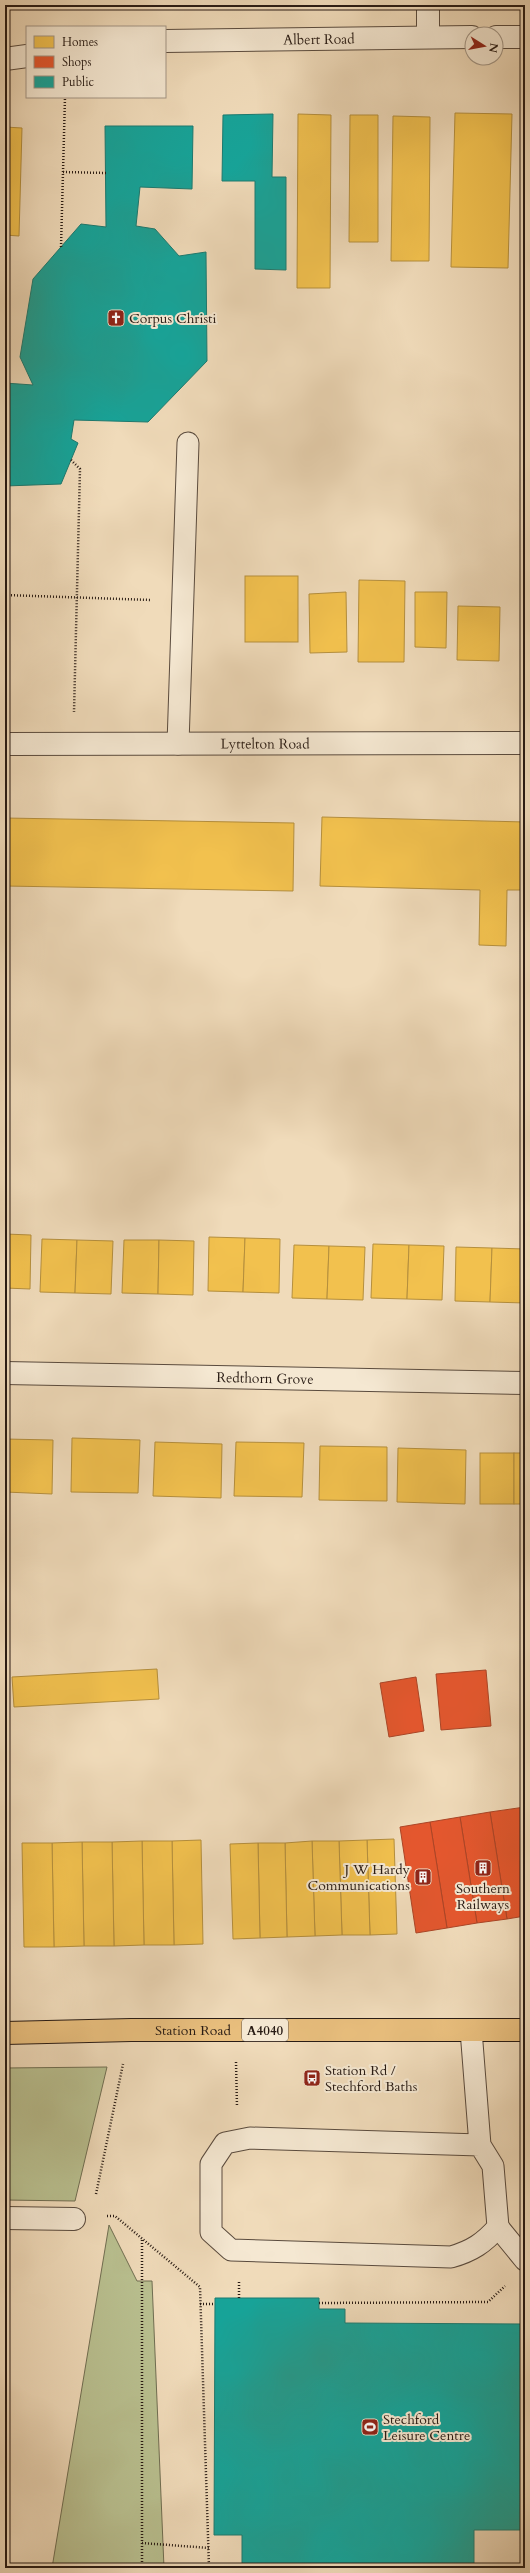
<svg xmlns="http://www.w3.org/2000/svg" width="530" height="2573" viewBox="0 0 530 2573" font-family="Cardo,serif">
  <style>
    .green { fill: #b9c090; stroke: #706e52 }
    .homes { fill: #f2c14e; stroke: #b58f3d }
    .shops { fill: #e4572e; stroke: #ac4526 }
    .public { fill: #17a398; stroke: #1c7a70 }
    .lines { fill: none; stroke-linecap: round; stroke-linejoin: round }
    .lane-casing { stroke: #5a4b3e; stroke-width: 23 }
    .street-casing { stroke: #5a4b3e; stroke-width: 24 }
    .primary-casing { stroke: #281b14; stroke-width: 24 }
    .path { stroke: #281b14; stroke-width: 2.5; stroke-dasharray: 1 2; stroke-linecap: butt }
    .lane { stroke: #f5e8d2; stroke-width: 21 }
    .street { stroke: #f5e8d2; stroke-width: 22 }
    .primary { stroke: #e8be7d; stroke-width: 22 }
    .labels { text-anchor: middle; stroke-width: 4; stroke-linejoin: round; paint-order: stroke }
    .shield { fill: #f5e8d2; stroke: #66584d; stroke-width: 1 }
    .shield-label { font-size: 13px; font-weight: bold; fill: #281b14 }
    .street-label { font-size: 14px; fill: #281b14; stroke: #f5e8d2 }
    .poi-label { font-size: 14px; fill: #281b14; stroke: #f5e8d2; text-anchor: start }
  </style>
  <rect width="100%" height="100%" fill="#f0dbba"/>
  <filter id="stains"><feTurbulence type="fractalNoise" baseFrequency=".005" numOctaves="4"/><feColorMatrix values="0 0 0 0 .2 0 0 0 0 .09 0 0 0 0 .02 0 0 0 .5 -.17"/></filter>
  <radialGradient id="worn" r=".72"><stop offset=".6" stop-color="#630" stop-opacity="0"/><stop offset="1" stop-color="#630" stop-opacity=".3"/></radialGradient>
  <g class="green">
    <polygon points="107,2067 75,2201 5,2200 5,2068"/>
    <polygon points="109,2225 137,2281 152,2281 164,2568 52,2568"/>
  </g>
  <g class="homes">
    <polygon points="455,113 512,114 508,268 451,267"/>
    <polygon points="298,114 331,115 330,288 297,288"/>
    <polygon points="350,115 378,115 378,242 349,242"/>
    <polygon points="393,116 430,117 429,261 391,261"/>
    <polygon points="5,127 22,128 19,236 5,235"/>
    <rect x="245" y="576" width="53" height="66"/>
    <polygon points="359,580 405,581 404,662 358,662"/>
    <polygon points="346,592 347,652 310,653 309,594"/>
    <polygon points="415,592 447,592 446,648 415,647"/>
    <polygon points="458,606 500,607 499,661 457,660"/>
    <polygon points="322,817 525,822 525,890 507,890 506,946 479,945 480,890 320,886"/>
    <polygon points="5,818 294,823 293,891 5,886"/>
    <polygon points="5,1234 31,1235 30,1289 5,1288"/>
    <polygon points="209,1237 245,1238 243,1292 208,1291"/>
    <polygon points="245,1238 280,1239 279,1293 243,1292"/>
    <polygon points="42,1239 77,1240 75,1293 40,1292"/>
    <polygon points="77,1240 113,1241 111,1294 75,1293"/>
    <polygon points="124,1240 159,1240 158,1294 122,1293"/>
    <polygon points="159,1240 194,1241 193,1295 158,1294"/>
    <polygon points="373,1244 409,1245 407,1299 371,1298"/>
    <polygon points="294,1245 329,1246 327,1299 292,1298"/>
    <polygon points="409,1245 444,1246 442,1300 407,1299"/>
    <polygon points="329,1246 365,1247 363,1300 327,1299"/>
    <polygon points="456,1247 492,1248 490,1302 455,1301"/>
    <polygon points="492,1248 525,1249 525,1303 490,1302"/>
    <polygon points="72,1438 140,1440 138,1493 71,1492"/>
    <polygon points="5,1439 53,1440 52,1494 5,1492"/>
    <polygon points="155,1442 222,1444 221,1498 153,1496"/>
    <polygon points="236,1442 304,1443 302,1497 234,1496"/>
    <polygon points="320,1446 387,1447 387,1501 319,1500"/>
    <polygon points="398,1448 466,1450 465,1504 397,1502"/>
    <rect x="480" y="1453" width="34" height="51"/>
    <rect x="514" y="1453" width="11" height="51"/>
    <polygon points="157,1669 159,1699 14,1707 12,1677"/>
    <polygon points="394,1839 397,1934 370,1935 367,1840"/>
    <polygon points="201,1840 203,1944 174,1945 172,1841"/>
    <polygon points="367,1840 370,1935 342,1935 339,1841"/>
    <polygon points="142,1841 172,1841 174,1945 144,1945"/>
    <polygon points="142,1841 144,1945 114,1946 112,1842"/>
    <polygon points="312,1841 339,1841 342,1935 315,1936"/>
    <polygon points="312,1841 315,1936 287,1937 285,1843"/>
    <polygon points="82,1842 112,1842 114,1946 84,1946"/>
    <polygon points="82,1842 84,1946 54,1947 52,1843"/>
    <polygon points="22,1843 52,1843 54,1947 24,1947"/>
    <polygon points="258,1843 285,1843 287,1937 260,1938"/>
    <polygon points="258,1843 260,1938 233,1939 230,1844"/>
    <rect x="5" y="2261" width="4" height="65"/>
  </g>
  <g class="shops">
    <polygon points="486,1670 491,1726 441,1730 436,1674"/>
    <polygon points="416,1677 424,1731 389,1737 380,1683"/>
    <polygon points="525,1807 525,1916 507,1919 490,1812"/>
    <polygon points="490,1812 507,1919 477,1923 460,1817"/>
    <polygon points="460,1817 477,1923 447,1928 430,1822"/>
    <polygon points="430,1822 447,1928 416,1933 400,1827"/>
  </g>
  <g class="public">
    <polygon points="273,114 272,177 286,177 286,270 255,269 255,181 222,181 223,115"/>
    <polygon points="105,126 193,126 192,189 140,187 136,226 155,229 179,256 206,252 207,361 148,422 74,420 71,439 78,443 61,484 5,486 5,383 33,385 20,357 33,279 81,224 106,227"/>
    <polygon points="215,2298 319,2298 319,2309 345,2309 345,2323 525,2324 525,2530 474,2530 474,2568 242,2568 242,2535 214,2535"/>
  </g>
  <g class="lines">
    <g class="lane-casing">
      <g id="lane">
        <polyline points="178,744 188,443"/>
        <path d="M 471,2030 L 480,2145 L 493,2166 L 498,2227 C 484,2243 472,2251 451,2257 L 231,2250 L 211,2232 L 211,2164 L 225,2143 L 250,2138 L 480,2145"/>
        <polyline points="498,2227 525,2260"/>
      </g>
    </g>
    <g class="street-casing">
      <g id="street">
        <polyline points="428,5 428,37"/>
        <polyline points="496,37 525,37"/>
        <path id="s1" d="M 165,41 L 472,37"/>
        <polyline points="5,59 27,56"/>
        <path id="s2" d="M 5,744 L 525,743"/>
        <path id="s3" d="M 5,1373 L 525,1383"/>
        <polyline points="5,2218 74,2219"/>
      </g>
    </g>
    <g class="primary-casing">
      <g id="primary">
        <path id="s4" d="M 5,2033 L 131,2030 L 525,2030"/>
      </g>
    </g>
    <g class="path">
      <polyline points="63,172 106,173"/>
      <polyline points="61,247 65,97"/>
      <polyline points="71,460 80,469 74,712"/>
      <polyline points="5,595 151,600"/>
      <polyline points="236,2062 237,2107"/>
      <polyline points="96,2194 123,2064"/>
      <polyline points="107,2216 115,2216 200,2287 209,2568"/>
      <polyline points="239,2282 239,2298"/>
      <polyline points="319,2303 488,2302 505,2286"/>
      <polyline points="200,2304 215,2304"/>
      <polyline points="142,2543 209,2548"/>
      <polyline points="142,2568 142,2239"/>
    </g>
    <use href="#lane" class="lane"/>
    <use href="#street" class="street"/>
    <use href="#primary" class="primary"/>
  </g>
  <defs>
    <g id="church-square" transform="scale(0.9)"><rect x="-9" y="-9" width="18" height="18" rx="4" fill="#8f2418" stroke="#f5e8d2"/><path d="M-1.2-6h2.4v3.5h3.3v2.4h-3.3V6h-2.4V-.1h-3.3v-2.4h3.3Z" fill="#fff"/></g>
    <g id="building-square" transform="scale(0.9)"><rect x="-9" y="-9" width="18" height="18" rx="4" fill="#8f2418" stroke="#f5e8d2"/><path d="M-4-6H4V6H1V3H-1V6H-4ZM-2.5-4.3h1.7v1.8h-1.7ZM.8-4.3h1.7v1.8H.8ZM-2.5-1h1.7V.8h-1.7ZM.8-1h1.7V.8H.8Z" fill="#fff"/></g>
    <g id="bus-square" transform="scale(0.9)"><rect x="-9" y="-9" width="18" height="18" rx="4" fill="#8f2418" stroke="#f5e8d2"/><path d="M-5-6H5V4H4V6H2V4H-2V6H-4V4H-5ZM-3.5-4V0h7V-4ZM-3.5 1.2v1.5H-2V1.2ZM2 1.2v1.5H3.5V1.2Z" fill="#fff"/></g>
    <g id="stadium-square" transform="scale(0.9)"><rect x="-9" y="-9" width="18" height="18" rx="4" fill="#8f2418" stroke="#f5e8d2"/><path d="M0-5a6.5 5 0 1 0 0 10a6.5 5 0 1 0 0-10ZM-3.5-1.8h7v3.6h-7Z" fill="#fff"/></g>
  </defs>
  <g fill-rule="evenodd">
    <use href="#church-square" x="116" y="318"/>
    <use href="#building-square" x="483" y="1868"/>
    <use href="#building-square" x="423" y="1877"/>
    <use href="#bus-square" x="312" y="2078"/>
    <use href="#stadium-square" x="370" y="2427"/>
  </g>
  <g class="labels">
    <rect class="shield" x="242" y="2019" width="46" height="22" rx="3"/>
    <g class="shield-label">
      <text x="265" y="2035">A4040</text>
    </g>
    <g class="street-label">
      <text dy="5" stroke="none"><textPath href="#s1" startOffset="154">Albert Road</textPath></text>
      <text dy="5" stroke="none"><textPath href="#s2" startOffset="260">Lyttelton Road</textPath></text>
      <text dy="5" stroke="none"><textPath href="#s3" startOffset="260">Redthorn Grove</textPath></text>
      <text dy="5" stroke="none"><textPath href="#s4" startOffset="188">Station Road</textPath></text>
    </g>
    <g class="poi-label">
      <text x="129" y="323">Corpus Christi</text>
      <text x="410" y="1874" text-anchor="end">J W Hardy<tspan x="410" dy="16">Communications</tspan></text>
      <text x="483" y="1893" text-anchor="middle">Southern<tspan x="483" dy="16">Railways</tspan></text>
      <text x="325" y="2075">Station Rd /<tspan x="325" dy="16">Stechford Baths</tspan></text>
      <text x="383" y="2424">Stechford<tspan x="383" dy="16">Leisure Centre</tspan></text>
    </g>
  </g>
  <rect width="530" height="2573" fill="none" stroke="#f0dbba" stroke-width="20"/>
  <rect x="6" y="6" width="518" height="2561" fill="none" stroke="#281b14" stroke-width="2"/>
  <rect x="10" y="10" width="510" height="2553" fill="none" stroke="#281b14"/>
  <rect x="26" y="26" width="140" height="72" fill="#f5e8d2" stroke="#a39686"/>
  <rect x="34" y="36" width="20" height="12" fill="#f2c14e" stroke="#a39686"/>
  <text x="62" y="46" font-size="12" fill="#281b14">Homes</text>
  <rect x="34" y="56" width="20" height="12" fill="#e4572e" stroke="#a39686"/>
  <text x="62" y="66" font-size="12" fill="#281b14">Shops</text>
  <rect x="34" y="76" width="20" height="12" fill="#17a398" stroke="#a39686"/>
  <text x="62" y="86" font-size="12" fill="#281b14">Public</text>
  <g transform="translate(484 46) rotate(101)"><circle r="19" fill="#f5e8d2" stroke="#a39686"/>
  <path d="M0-3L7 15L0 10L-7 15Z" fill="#8f2418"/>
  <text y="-6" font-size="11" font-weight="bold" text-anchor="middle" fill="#281b14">N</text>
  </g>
  <rect width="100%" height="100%" filter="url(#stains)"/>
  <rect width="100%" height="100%" fill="url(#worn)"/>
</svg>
